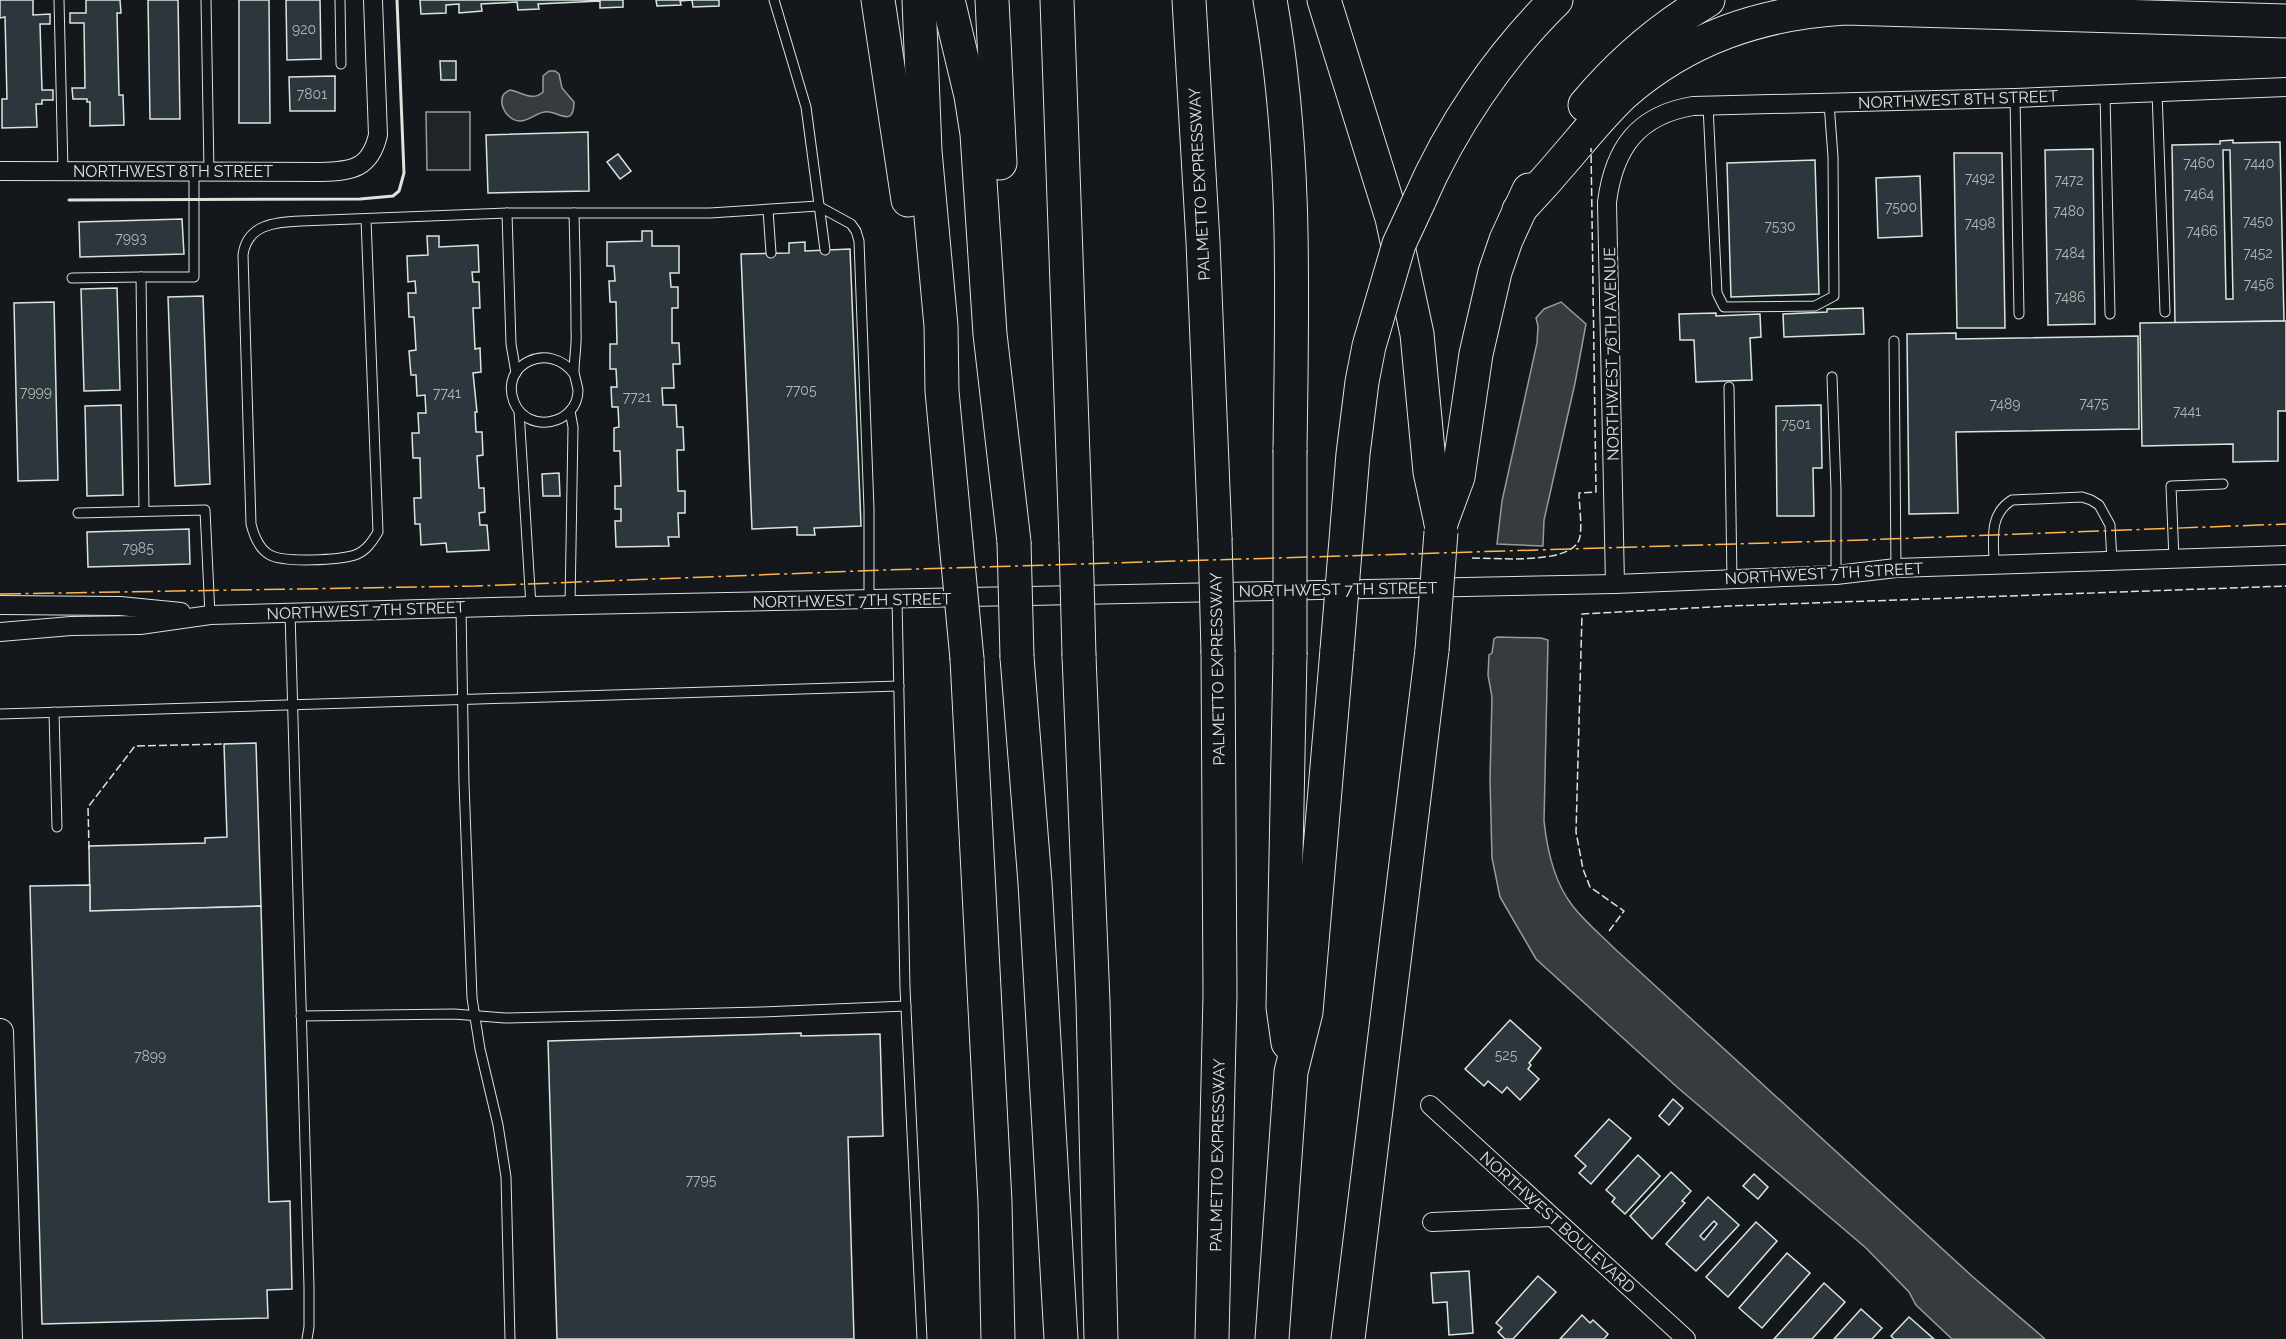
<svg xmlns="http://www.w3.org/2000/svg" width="2286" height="1339" viewBox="0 0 2286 1339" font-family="Raleway,sans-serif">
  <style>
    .green { fill: #202428; stroke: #939e99; stroke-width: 1.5 }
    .water { fill: #363b3e; stroke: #939e99; stroke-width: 1.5 }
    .building { fill: #2c363c; stroke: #d8e6dc; stroke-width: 1.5; fill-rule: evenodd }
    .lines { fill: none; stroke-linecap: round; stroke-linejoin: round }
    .lane-casing { stroke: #d8e6dc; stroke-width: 11 }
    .street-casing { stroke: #d8e6dc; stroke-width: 20 }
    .secondary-casing { stroke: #d8e6dc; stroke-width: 28 }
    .highway-casing { stroke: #d8e6dc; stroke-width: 35 }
    .lane { stroke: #14181c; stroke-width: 9 }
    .street { stroke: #14181c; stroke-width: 18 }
    .secondary { stroke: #14181c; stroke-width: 26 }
    .highway { stroke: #14181c; stroke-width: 33 }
    .highway-bridge-casing { stroke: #d8e6dc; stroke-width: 35; stroke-linecap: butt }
    .highway-bridge { stroke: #14181c; stroke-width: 33 }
    .fence { stroke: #d8e6dc; stroke-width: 1.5; stroke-dasharray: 8 3; stroke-linecap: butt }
    .wall { stroke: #d8e6dc; stroke-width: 3 }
    .power { stroke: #ffb74d; stroke-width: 1.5; stroke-dasharray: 21 4.5 3 4.5; stroke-linecap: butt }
    .labels { text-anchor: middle; stroke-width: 4.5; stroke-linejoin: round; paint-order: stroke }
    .number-label { font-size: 14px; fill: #adbab4 }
    .street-label { font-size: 16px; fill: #d8e6dc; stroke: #14181c }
  </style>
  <rect width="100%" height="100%" fill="#14181c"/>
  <polygon class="green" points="426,112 470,112 470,170 427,170"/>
  <g class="water">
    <path d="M 549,71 L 555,71 L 559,74 L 562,88 L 574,102 C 574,127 560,113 549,112 C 535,109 522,133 506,113 C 504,110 501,105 502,100 C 502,95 505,92 510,90 C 522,92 532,102 543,92 L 543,76 Z"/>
    <polygon points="1561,302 1586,324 1575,383 1544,520 1543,546 1497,544 1502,501 1537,343 1538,326 1536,318 1544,309"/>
    <path d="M 1497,637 L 1541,638 L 1548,640 L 1544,821 C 1547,849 1554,882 1572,905 C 1584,921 1601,935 1615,949 L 1973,1277 L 2045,1339 L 1952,1339 L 1916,1305 L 1909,1292 L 1866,1248 L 1677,1087 L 1536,959 L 1500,897 L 1492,858 L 1490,779 L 1492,697 L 1488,675 L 1489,655 L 1492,653 L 1494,639 Z"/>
  </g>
  <g class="building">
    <polygon points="0,0 33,0 33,15 50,14 50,24 40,24 42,90 53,90 53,100 42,100 42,104 36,104 37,127 2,128 2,99 7,99 5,17 0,18"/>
    <polygon points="86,0 120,0 121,13 117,13 119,95 123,95 124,125 90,126 90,102 87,102 87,99 73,99 72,88 85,88 84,23 70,23 70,13 86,13"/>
    <polygon points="148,0 178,0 180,119 150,119"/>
    <polygon points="239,0 269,0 270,123 239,123"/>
    <polygon points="286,0 320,0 321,59 287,60"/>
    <polygon points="420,0 623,0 623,7 600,8 600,1 538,4 539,9 518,10 517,2 481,4 482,11 459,13 459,4 446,5 446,13 421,14"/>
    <polygon points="656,0 719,0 719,6 693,7 692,0 680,1 681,5 657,6"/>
    <polygon points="440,61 456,61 456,80 441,80"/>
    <polygon points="335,76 335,111 290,111 289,77"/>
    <polygon points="588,132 589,191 488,193 486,135"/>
    <path d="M 2233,140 L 2233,143 L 2280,142 L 2284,321 L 2175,323 L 2172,145 L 2220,144 L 2220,141 ZM 2223,150 L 2230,150 L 2233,299 L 2226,299 Z"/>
    <polygon points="2093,149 2095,324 2048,325 2045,150"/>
    <polygon points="1954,153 2002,153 2005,328 1957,328"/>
    <polygon points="618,154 631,171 620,179 607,162"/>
    <polygon points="1815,160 1819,294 1731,297 1727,163"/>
    <polygon points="1920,176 1922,236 1878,238 1876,178"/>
    <polygon points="182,219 184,254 80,257 79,222"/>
    <polygon points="642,231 652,231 652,246 679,246 679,273 670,273 671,287 678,287 678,308 672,308 672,343 679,343 680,364 673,364 674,388 662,388 663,405 676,405 677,427 683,427 684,450 677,450 678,491 685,491 685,513 678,513 679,537 668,537 669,546 616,547 615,521 621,521 621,509 615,509 615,486 621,486 620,451 614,451 614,428 619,427 618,407 612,407 611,387 617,387 616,369 610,369 610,344 617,344 616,302 610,302 609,281 615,281 614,266 607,266 607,242 642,241"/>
    <polygon points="427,236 439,236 439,247 478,245 479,272 472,272 473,282 479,282 480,308 473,308 475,349 480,348 481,372 473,373 477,412 475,412 476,432 482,432 483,455 477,456 479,488 484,488 485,512 479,513 480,525 487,525 489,550 447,552 446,543 421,545 420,524 415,524 414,498 421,498 420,458 413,458 412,433 419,433 418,413 426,413 425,395 417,396 416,375 411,375 409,351 416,350 414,317 409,317 408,293 416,293 415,281 408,282 407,256 428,255"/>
    <polygon points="805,242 805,251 850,249 861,526 814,528 815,535 797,535 797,527 752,529 741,254 789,253 789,243"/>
    <polygon points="117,288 120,390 84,391 81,289"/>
    <polygon points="203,296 210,484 175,486 168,297"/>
    <polygon points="54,302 58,480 18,481 14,303"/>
    <polygon points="1863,308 1864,334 1784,337 1783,314 1827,312 1827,309"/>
    <polygon points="1716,313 1716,316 1760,314 1761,337 1750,338 1752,380 1696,382 1694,340 1680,340 1679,314"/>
    <polygon points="2284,321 2286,321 2286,411 2278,411 2278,461 2233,462 2233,444 2142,446 2140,323"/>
    <polygon points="1956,333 1956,339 2138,336 2139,429 1956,432 1958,513 1909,514 1907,334"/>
    <polygon points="121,405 123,495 87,496 85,406"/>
    <polygon points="1821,405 1822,468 1813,468 1814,516 1777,516 1776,406"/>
    <polygon points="559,473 560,496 543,496 542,474"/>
    <polygon points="189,529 190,564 88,567 87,532"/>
    <polygon points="256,743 261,906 90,911 89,846 205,843 205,838 227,837 224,744"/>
    <polygon points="90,885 90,911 261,906 269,1202 290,1201 292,1289 267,1290 268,1318 42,1324 30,886"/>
    <polygon points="1510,1020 1541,1048 1529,1063 1531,1065 1528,1069 1539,1079 1520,1100 1507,1087 1502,1093 1488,1081 1484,1086 1465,1069"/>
    <polygon points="801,1033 801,1036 880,1034 883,1136 848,1137 854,1339 557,1339 548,1041"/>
    <polygon points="1673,1099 1683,1108 1669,1125 1659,1116"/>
    <polygon points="1609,1119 1631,1138 1591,1184 1579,1173 1586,1166 1575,1156"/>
    <polygon points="1638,1155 1660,1176 1625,1214 1612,1202 1615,1198 1606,1190"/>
    <polygon points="1671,1172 1691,1191 1682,1201 1685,1203 1652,1239 1630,1216"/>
    <polygon points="1754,1174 1768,1187 1758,1199 1743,1186"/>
    <path d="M 1708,1197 L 1739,1225 L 1696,1271 L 1666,1244 ZM 1714,1221 L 1717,1224 L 1704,1240 L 1700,1236 Z"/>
    <polygon points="1756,1222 1777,1241 1728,1297 1706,1277"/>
    <polygon points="1787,1253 1810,1273 1762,1328 1739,1308"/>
    <polygon points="1469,1271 1473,1333 1449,1335 1447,1302 1433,1303 1431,1273"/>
    <polygon points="1538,1276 1556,1292 1513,1339 1505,1339 1498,1332 1502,1328 1496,1323"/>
    <polygon points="1824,1283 1845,1302 1812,1339 1774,1339"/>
    <polygon points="1861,1309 1882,1328 1872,1339 1834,1339"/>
    <polygon points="1582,1315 1590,1323 1593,1320 1608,1334 1604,1339 1560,1339"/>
    <polygon points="1909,1317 1934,1339 1894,1339 1891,1336"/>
  </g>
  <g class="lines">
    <g class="lane-casing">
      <g id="lane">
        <polyline points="59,0 63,171"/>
        <polyline points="206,0 209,171"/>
        <polyline points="340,0 341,64"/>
        <polyline points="774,0 806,107 825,250"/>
        <polyline points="2157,92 2165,312"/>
        <polyline points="2105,94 2110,314"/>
        <polyline points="2015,98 2019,314"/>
        <polyline points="1708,106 1717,293 1724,307 1815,306 1834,296 1833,157 1829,103"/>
        <polyline points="768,210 771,253"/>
        <polyline points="507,213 511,344 516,373"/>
        <path d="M 574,213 C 575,252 576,292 576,331 C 577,345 574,359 574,372 C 575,378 577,384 578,390 C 578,425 527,435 514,402 C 499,363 550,341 574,374"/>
        <path d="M 366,219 L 378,532 C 372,542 366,551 355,555 C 339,560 285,563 270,555 C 259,549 254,536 251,524 L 243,255 C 247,224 276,222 301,221 L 507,213 L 710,213 L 818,206 L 851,224 L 856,231 L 859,241 L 869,509 L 869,600"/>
        <polyline points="72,278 141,277"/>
        <polyline points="1894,341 1896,568"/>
        <polyline points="1832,377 1836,489 1836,575"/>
        <polyline points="1729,387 1732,579"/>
        <polyline points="519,411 531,606"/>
        <polyline points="144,511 141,277 194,277 194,171"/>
        <polyline points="78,513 205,510 210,615"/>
        <polyline points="2174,559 2171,486 2223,484"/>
        <path d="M 1994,565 C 1994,540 1988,515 2012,500 L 2082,497 L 2091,500 L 2099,505 L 2110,525 L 2112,561"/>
        <polyline points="897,599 905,988 922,1339"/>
        <polyline points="570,605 573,427 570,411"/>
        <polyline points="461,608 464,783 472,998 480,1049 498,1125 506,1177 510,1339"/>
        <polyline points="290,612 309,1287 309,1327 307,1339"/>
        <polyline points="54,712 57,827"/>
        <polyline points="0,714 899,686"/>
        <polyline points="301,1016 454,1014 505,1018 761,1012 906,1006"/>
      </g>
    </g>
    <g class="street-casing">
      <g id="street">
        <path d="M 0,171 L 321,172 C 352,171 370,169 378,135 L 373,0"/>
        <path d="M 1615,584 L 1607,202 C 1614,148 1638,115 1693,106 L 2015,98 L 2286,87"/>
        <polyline points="0,605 120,606 181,612"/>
        <polyline points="0,632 71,626 140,625 210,615 531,606 1615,584 1836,575 1896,568 2286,555"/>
        <polyline points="1430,1105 1686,1339"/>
        <polyline points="1432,1222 1551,1217"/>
      </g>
    </g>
    <g class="secondary-casing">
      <polyline id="secondary" points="0,1032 9,1339"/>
    </g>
    <g class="highway-casing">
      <g id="highway">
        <polyline points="878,0 908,200"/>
        <polyline points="919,0 925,151 941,326 942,391 956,542"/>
        <polyline points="948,0 971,96 977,134 990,334 1014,542"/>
        <polyline points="992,0 1000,163"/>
        <polyline points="1057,0 1076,541"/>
        <polyline points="1189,0 1203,242 1215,538"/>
        <path d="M 1270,0 C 1297,149 1292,299 1290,450"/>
        <polyline points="1324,0 1392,218 1417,334 1430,472 1441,523"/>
        <path d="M 1585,105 C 1620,63 1661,28 1708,0"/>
        <path d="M 1419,201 C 1451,127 1499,56 1556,0"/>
        <path d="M 1519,210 C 1536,192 1552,174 1568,155 C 1586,134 1603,113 1623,94 C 1687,38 1761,13 1845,8 L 2286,21"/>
        <polyline points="1441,523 1458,477 1476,354 1495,272 1506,240 1529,190"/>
        <polyline points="1079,656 1093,1002 1101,1339"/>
        <polyline points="1017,657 1035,883 1061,1339"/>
        <polyline points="967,659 995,1202 998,1339"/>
        <polyline points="1288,1043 1283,1007 1290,655"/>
        <polyline points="1212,1339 1220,995 1218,653"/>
        <polyline points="1272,1339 1291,1072 1306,1012 1337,650"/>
        <polyline points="1348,1339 1432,650"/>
      </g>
    </g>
    <use href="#lane" class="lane"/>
    <use href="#street" class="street"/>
    <use href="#secondary" class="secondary"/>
    <use href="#highway" class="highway"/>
    <g class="highway-bridge-casing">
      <g id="highway-bridge">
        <polyline points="1215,538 1218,653"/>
        <polyline points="1076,541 1079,656"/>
        <polyline points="956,542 967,659"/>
        <polyline points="1014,542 1017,657"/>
        <polyline points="1337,650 1353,454 1362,382 1369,346 1399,244 1419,201"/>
        <polyline points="1432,650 1441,532"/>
        <polyline points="1290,655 1290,450"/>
      </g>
    </g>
    <use href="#highway-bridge" class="highway-bridge"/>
    <g class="fence">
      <path d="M 1472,558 C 1496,558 1569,565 1579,540 C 1583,530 1579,504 1579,493 L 1596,492 L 1591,148"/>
      <polyline points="89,849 88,807 135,746 226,744"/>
      <polyline points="1609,931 1624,911 1590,887 1583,869 1576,832 1582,614 1730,606 2286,586"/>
    </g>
    <polyline class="wall" points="69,200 360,199 393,196 399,191 404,173 397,0"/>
    <polyline class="power" points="0,594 476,586 885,570 1863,540 2286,524"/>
  </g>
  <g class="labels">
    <g class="number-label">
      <text x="304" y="34">920</text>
      <text x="312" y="99">7801</text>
      <text x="2199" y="168">7460</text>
      <text x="2259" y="168">7440</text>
      <text x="1980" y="183">7492</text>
      <text x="2069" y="185">7472</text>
      <text x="2199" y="199">7464</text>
      <text x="1901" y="212">7500</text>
      <text x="2069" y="216">7480</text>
      <text x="2258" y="226">7450</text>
      <text x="1980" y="228">7498</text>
      <text x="1780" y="231">7530</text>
      <text x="2202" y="236">7466</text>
      <text x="131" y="243">7993</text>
      <text x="2070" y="258">7484</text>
      <text x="2258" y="258">7452</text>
      <text x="2259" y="289">7456</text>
      <text x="2070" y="302">7486</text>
      <text x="801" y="395">7705</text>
      <text x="36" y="397">7999</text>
      <text x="447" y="398">7741</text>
      <text x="637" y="402">7721</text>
      <text x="2094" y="408">7475</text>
      <text x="2005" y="409">7489</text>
      <text x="2187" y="416">7441</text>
      <text x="1796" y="429">7501</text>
      <text x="138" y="553">7985</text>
      <text x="1506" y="1060">525</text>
      <text x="150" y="1061">7899</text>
      <text x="701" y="1185">7795</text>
    </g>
    <g class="street-label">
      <text transform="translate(1958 99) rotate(-2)" y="6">NORTHWEST 8TH STREET</text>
      <text x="173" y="177">NORTHWEST 8TH STREET</text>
      <text transform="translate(1199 184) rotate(-93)" y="6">PALMETTO EXPRESSWAY</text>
      <text transform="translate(1611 354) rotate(-91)" y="6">NORTHWEST 76TH AVENUE</text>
      <text transform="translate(1824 573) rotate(-3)" y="6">NORTHWEST 7TH STREET</text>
      <text transform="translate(1338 589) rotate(-1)" y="6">NORTHWEST 7TH STREET</text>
      <text transform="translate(852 600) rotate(-1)" y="6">NORTHWEST 7TH STREET</text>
      <text transform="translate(366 610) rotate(-2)" y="6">NORTHWEST 7TH STREET</text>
      <text transform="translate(1217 669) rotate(-91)" y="6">PALMETTO EXPRESSWAY</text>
      <text transform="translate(1217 1155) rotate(-89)" y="6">PALMETTO EXPRESSWAY</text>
      <text transform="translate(1558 1222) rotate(42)" y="6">NORTHWEST BOULEVARD</text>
    </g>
  </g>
</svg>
